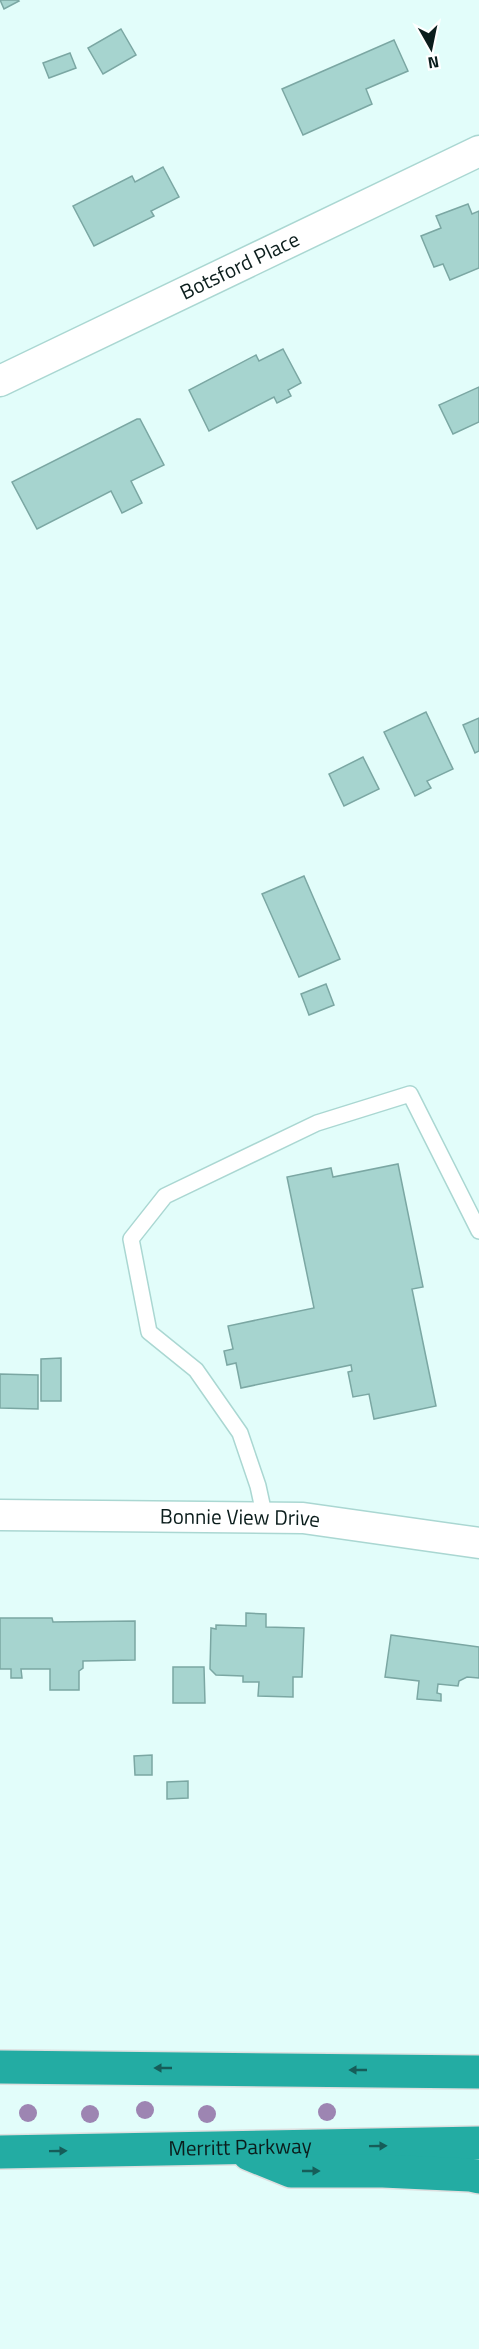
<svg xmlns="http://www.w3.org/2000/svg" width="479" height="2349" viewBox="0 0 479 2349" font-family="'Titillium Web',sans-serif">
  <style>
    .building { fill: #a6d4cf; stroke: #7ba7a3; stroke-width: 1.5 }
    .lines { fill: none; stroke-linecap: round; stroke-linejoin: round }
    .lane-casing { stroke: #aad7d2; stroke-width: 18 }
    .street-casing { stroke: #aad7d2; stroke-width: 33 }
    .highway-casing { stroke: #dddfdf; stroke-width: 36 }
    .lane { stroke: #fff; stroke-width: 15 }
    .street { stroke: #fff; stroke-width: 30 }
    .highway { stroke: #23aca3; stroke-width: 33 }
    .tree { fill: #9d85b2 }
    .oneway { fill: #165d59 }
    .labels { text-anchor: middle; stroke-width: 4.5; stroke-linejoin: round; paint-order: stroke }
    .street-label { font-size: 21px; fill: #0b1d1c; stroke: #fff }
  </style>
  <rect width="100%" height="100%" fill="#e2fdfa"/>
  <g class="building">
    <polygon points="0,0 18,0 19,1 4,9"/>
    <polygon points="121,29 136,55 103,74 88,48"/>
    <polygon points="394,40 408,71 366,89 372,104 303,135 282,89"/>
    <polygon points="70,53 76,68 49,78 43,63"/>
    <polygon points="163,167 179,197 151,211 154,216 94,246 73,206 132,176 135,182"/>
    <polygon points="468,204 472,214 479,211 479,268 450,280 443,264 434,267 421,236 441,228 436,216"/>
    <polygon points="283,349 301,383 288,390 291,396 277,403 274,397 209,431 189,390 256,355 259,361"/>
    <polygon points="479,387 479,422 453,434 439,405"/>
    <polygon points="137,419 140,419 164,465 131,481 142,503 122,513 111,491 37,529 12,482"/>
    <polygon points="426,712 453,769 427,781 431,788 415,796 384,732"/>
    <polygon points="479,718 479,751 475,753 463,725"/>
    <polygon points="363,757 379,789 344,806 329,774"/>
    <polygon points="304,876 340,959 299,977 262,894"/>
    <polygon points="326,984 334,1005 309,1015 301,994"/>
    <polygon points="398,1164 423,1287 412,1289 436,1406 374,1419 369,1394 353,1397 348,1372 352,1371 351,1365 241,1388 236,1363 227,1365 224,1351 233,1349 228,1326 314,1308 287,1177 331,1168 333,1177"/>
    <polygon points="61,1358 61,1401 41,1401 41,1359"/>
    <polygon points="0,1374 38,1375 38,1409 0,1408"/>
    <polygon points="246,1613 266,1614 266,1627 304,1628 302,1677 293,1677 293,1697 258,1696 259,1682 243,1682 243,1676 216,1675 210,1669 211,1628 216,1629 216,1625 246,1626"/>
    <polygon points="0,1618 52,1618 53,1622 135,1621 135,1660 83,1661 83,1668 79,1671 79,1690 50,1690 50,1669 21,1669 22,1678 11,1678 11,1669 0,1669"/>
    <polygon points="391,1635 479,1647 479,1678 467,1677 459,1681 458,1686 438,1684 437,1693 441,1694 441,1701 417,1699 419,1681 385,1677"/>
    <polygon points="173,1667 204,1667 205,1703 173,1703"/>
    <polygon points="152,1755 152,1775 135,1775 134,1756"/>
    <polygon points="188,1781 188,1798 167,1799 167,1782"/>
  </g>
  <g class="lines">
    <g class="lane-casing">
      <polyline id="lane" points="265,1518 258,1486 240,1433 196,1370 149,1332 131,1239 165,1196 317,1123 410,1094 479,1231"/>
    </g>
    <g class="street-casing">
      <g id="street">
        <path id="s1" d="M 0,381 L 479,151"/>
        <path id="s2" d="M 0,1515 L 303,1518 L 479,1543"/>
      </g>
    </g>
    <g class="highway-casing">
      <g id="highway">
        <polyline points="0,2067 479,2072"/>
        <path id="s3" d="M 0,2152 L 479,2143"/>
        <polyline points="249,2154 291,2171 383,2171 470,2175 479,2177"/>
      </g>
    </g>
    <use href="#lane" class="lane"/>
    <use href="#street" class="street"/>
    <use href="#highway" class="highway"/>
  </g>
  <g class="tree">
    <circle cx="145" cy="2110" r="9"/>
    <circle cx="327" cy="2112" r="9"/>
    <circle cx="28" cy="2113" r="9"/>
    <circle cx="90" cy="2114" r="9"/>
    <circle cx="207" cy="2114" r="9"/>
  </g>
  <defs><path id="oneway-solid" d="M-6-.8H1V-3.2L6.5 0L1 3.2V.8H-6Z" transform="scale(1.5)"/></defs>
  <g class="oneway">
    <use href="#oneway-solid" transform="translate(163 2068) rotate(-180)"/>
    <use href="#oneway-solid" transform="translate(358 2070) rotate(-180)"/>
    <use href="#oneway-solid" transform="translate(378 2146) rotate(-1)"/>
    <use href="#oneway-solid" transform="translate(58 2151) rotate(-1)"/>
    <use href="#oneway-solid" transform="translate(311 2171)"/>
  </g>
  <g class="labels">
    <g class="street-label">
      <text dy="7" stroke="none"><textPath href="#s1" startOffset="266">Botsford Place</textPath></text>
      <text dy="7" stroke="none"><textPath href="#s2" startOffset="240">Bonnie View Drive</textPath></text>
      <text dy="7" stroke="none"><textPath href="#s3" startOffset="240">Merritt Parkway</textPath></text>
    </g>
  </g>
  <g transform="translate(431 48) rotate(171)" stroke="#ffffff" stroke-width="4.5" paint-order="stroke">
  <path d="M0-4.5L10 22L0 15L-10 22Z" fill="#0b1d1c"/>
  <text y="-9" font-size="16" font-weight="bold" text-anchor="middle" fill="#0b1d1c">N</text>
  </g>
</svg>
